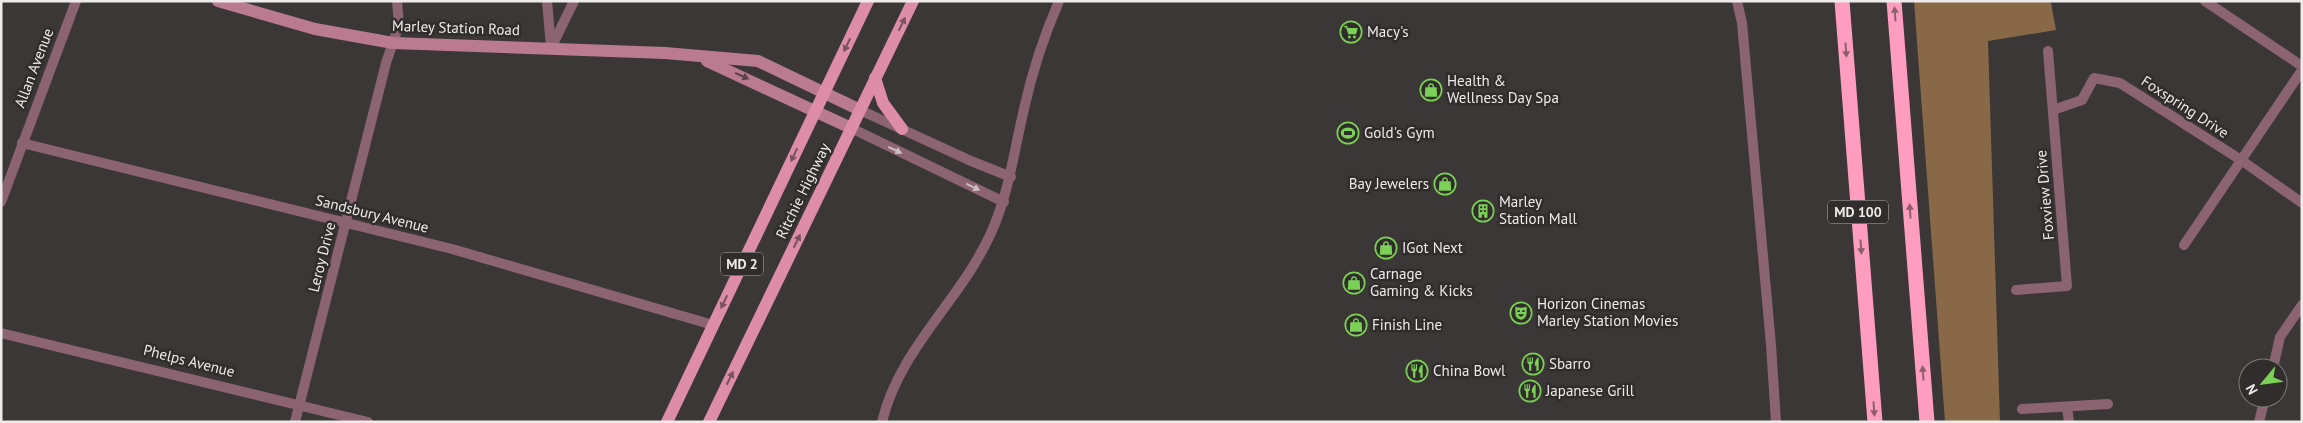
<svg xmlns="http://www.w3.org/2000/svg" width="2303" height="423" viewBox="0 0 2303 423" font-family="'PT Sans',sans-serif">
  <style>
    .forest { fill: #886847 }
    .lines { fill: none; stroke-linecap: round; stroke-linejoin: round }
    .minor { stroke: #8c6471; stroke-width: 10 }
    .secondary { stroke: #ba7b91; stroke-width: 12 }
    .primary { stroke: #de8da9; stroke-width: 12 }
    .motorway { stroke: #fe9dbf; stroke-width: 15 }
    .oneway { fill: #8d5f6e }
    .oneway2 { fill: #76535e }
    .oneway3 { fill: #59444a }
    .oneway4 { fill: #ccbcc0 }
    .labels { text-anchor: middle; stroke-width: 5; stroke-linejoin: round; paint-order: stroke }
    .shield { fill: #302d2c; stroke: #b5b3b2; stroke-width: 1 }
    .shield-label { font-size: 14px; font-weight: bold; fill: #eeeceb }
    .street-label { font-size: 15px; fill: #eeeceb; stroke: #302d2c }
    .poi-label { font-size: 15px; fill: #eeeceb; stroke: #302d2c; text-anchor: start }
  </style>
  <rect width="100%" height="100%" fill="#3b3736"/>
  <polygon class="forest" points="1914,1 2048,1 2051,3 2056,30 1988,41 2000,422 1945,422"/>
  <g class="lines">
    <g class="minor">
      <polyline points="547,1 551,47"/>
      <polyline points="1737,1 1742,23 1771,345 1776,422"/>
      <polyline points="2205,1 2302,66"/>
      <polyline points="551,48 574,1"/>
      <polyline points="860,110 971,161 1011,177"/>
      <polyline points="2053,110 2082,100 2094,78 2120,83 2241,160 2302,203"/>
      <polyline points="851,128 1004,202"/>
      <polyline points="22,143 452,249 713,325"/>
      <polyline points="1,202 76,1"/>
      <polyline points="2184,245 2302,70"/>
      <polyline points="2016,290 2067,286 2048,51"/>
      <polyline points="1,333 368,422"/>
      <polyline points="2273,368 2280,337 2302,305"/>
      <polyline points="2067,407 2069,422"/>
      <polyline points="2022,409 2108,404"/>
      <polyline points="295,422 386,63 399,25 397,1"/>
      <path d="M 882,422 C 899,349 961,300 991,233 C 1009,193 1014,151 1024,109 C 1032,72 1044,36 1059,1"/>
      <polyline points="2259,422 2265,398"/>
    </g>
    <g class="secondary">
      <polyline points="218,1 315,29 393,43 665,53 758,61 860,110"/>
      <polyline points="707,61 851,128"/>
    </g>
    <g class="primary">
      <polyline points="875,78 883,103 902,129"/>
      <polyline points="667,422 868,1"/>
      <polyline points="709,422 913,1"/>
    </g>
    <g class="motorway">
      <polyline points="1842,1 1875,422"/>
      <polyline points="1894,1 1927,422"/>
    </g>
  </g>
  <defs><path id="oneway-solid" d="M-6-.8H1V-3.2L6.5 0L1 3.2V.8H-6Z" transform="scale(1.25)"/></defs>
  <g class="oneway">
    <use href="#oneway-solid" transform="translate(1895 14) rotate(-94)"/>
    <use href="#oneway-solid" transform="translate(1846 50) rotate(86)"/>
    <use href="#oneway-solid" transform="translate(1910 211) rotate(-94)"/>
    <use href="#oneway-solid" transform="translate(1861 247) rotate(86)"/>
    <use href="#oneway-solid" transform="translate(1923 373) rotate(-94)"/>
    <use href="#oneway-solid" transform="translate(1874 409) rotate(86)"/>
  </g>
  <g class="oneway2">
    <use href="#oneway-solid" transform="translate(902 24) rotate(-64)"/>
    <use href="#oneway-solid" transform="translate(847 45) rotate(116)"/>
    <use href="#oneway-solid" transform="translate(794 155) rotate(115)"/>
    <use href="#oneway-solid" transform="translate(797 241) rotate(-64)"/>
    <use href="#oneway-solid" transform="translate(724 302) rotate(115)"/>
    <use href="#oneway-solid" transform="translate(730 378) rotate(-64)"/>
  </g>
  <use class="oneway3" href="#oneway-solid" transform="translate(742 76) rotate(24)"/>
  <g class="oneway4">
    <use href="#oneway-solid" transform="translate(895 150) rotate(25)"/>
    <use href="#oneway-solid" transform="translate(973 187) rotate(26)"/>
  </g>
  <defs>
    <g id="supermarket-ring" transform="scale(1.125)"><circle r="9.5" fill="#302d2c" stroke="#7bd156" stroke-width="1.5"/><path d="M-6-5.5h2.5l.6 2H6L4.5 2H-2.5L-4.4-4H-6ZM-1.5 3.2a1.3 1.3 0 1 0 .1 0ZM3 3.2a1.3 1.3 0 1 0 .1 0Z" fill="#7bd156"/></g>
    <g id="shop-ring" transform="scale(1.125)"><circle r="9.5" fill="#302d2c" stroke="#7bd156" stroke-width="1.5"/><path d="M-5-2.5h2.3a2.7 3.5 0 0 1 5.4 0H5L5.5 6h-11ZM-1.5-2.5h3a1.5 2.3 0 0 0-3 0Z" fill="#7bd156"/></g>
    <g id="stadium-ring" transform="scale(1.125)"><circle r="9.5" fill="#302d2c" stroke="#7bd156" stroke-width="1.5"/><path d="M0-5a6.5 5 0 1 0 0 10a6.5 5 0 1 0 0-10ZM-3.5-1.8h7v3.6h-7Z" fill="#7bd156"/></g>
    <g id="building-ring" transform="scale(1.125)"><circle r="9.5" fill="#302d2c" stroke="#7bd156" stroke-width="1.5"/><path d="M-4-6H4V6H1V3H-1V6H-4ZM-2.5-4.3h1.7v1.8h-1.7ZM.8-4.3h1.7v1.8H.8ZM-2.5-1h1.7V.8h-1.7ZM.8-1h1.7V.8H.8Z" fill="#7bd156"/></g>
    <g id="theatre-ring" transform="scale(1.125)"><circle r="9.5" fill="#302d2c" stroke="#7bd156" stroke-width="1.5"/><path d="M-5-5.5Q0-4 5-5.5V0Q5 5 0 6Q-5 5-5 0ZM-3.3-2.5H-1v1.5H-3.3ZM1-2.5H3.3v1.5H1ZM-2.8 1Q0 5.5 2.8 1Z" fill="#7bd156"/></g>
    <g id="restaurant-ring" transform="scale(1.125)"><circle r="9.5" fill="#302d2c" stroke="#7bd156" stroke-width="1.5"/><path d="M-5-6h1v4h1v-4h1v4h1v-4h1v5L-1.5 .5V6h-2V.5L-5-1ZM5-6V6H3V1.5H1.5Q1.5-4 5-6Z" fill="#7bd156"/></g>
  </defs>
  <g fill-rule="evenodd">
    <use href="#supermarket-ring" x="1351" y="32"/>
    <use href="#shop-ring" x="1431" y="90"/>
    <use href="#stadium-ring" x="1348" y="133"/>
    <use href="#shop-ring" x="1445" y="184"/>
    <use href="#building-ring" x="1483" y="211"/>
    <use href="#shop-ring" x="1386" y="248"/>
    <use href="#shop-ring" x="1354" y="283"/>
    <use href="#theatre-ring" x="1521" y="313"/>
    <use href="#shop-ring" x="1356" y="325"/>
    <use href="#restaurant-ring" x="1533" y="364"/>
    <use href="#restaurant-ring" x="1417" y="371"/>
    <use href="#restaurant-ring" x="1530" y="391"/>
  </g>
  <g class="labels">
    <g class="shield">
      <rect x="1828" y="200.5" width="60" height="23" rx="4"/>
      <rect x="721" y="252.5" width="42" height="23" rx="4"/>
    </g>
    <g class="shield-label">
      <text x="1858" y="217">MD 100</text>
      <text x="742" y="269">MD 2</text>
    </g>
    <g class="street-label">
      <text transform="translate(456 28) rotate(2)" y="5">Marley Station Road</text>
      <text transform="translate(34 68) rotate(-69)" y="5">Allan Avenue</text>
      <text transform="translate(2185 107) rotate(33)" y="5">Foxspring Drive</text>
      <text transform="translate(803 191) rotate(-64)" y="5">Ritchie Highway</text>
      <text transform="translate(2045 195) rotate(-95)" y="5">Foxview Drive</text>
      <text transform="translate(372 214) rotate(14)" y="5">Sandsbury Avenue</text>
      <text transform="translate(322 257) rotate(-76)" y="5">Leroy Drive</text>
      <text transform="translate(189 361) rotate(14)" y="5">Phelps Avenue</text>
    </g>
    <g class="poi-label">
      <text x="1367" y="37">Macy's</text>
      <text x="1447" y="86">Health &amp;<tspan x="1447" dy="17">Wellness Day Spa</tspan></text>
      <text x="1364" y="138">Gold's Gym</text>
      <text x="1429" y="189" text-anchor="end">Bay Jewelers</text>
      <text x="1499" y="207">Marley<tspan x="1499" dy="17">Station Mall</tspan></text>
      <text x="1402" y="253">IGot Next</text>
      <text x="1370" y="279">Carnage<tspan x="1370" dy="17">Gaming &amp; Kicks</tspan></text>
      <text x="1537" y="309">Horizon Cinemas<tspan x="1537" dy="17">Marley Station Movies</tspan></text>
      <text x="1372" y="330">Finish Line</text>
      <text x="1549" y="369">Sbarro</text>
      <text x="1433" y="376">China Bowl</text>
      <text x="1546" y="396">Japanese Grill</text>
    </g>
  </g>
  <rect width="2303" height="423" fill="none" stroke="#eeeceb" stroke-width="5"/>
  <g transform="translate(2263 383) rotate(241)"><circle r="24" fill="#302d2c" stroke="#7c7978"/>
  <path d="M0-4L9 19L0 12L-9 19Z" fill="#7bd156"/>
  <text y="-8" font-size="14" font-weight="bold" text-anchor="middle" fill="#eeeceb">N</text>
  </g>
</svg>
